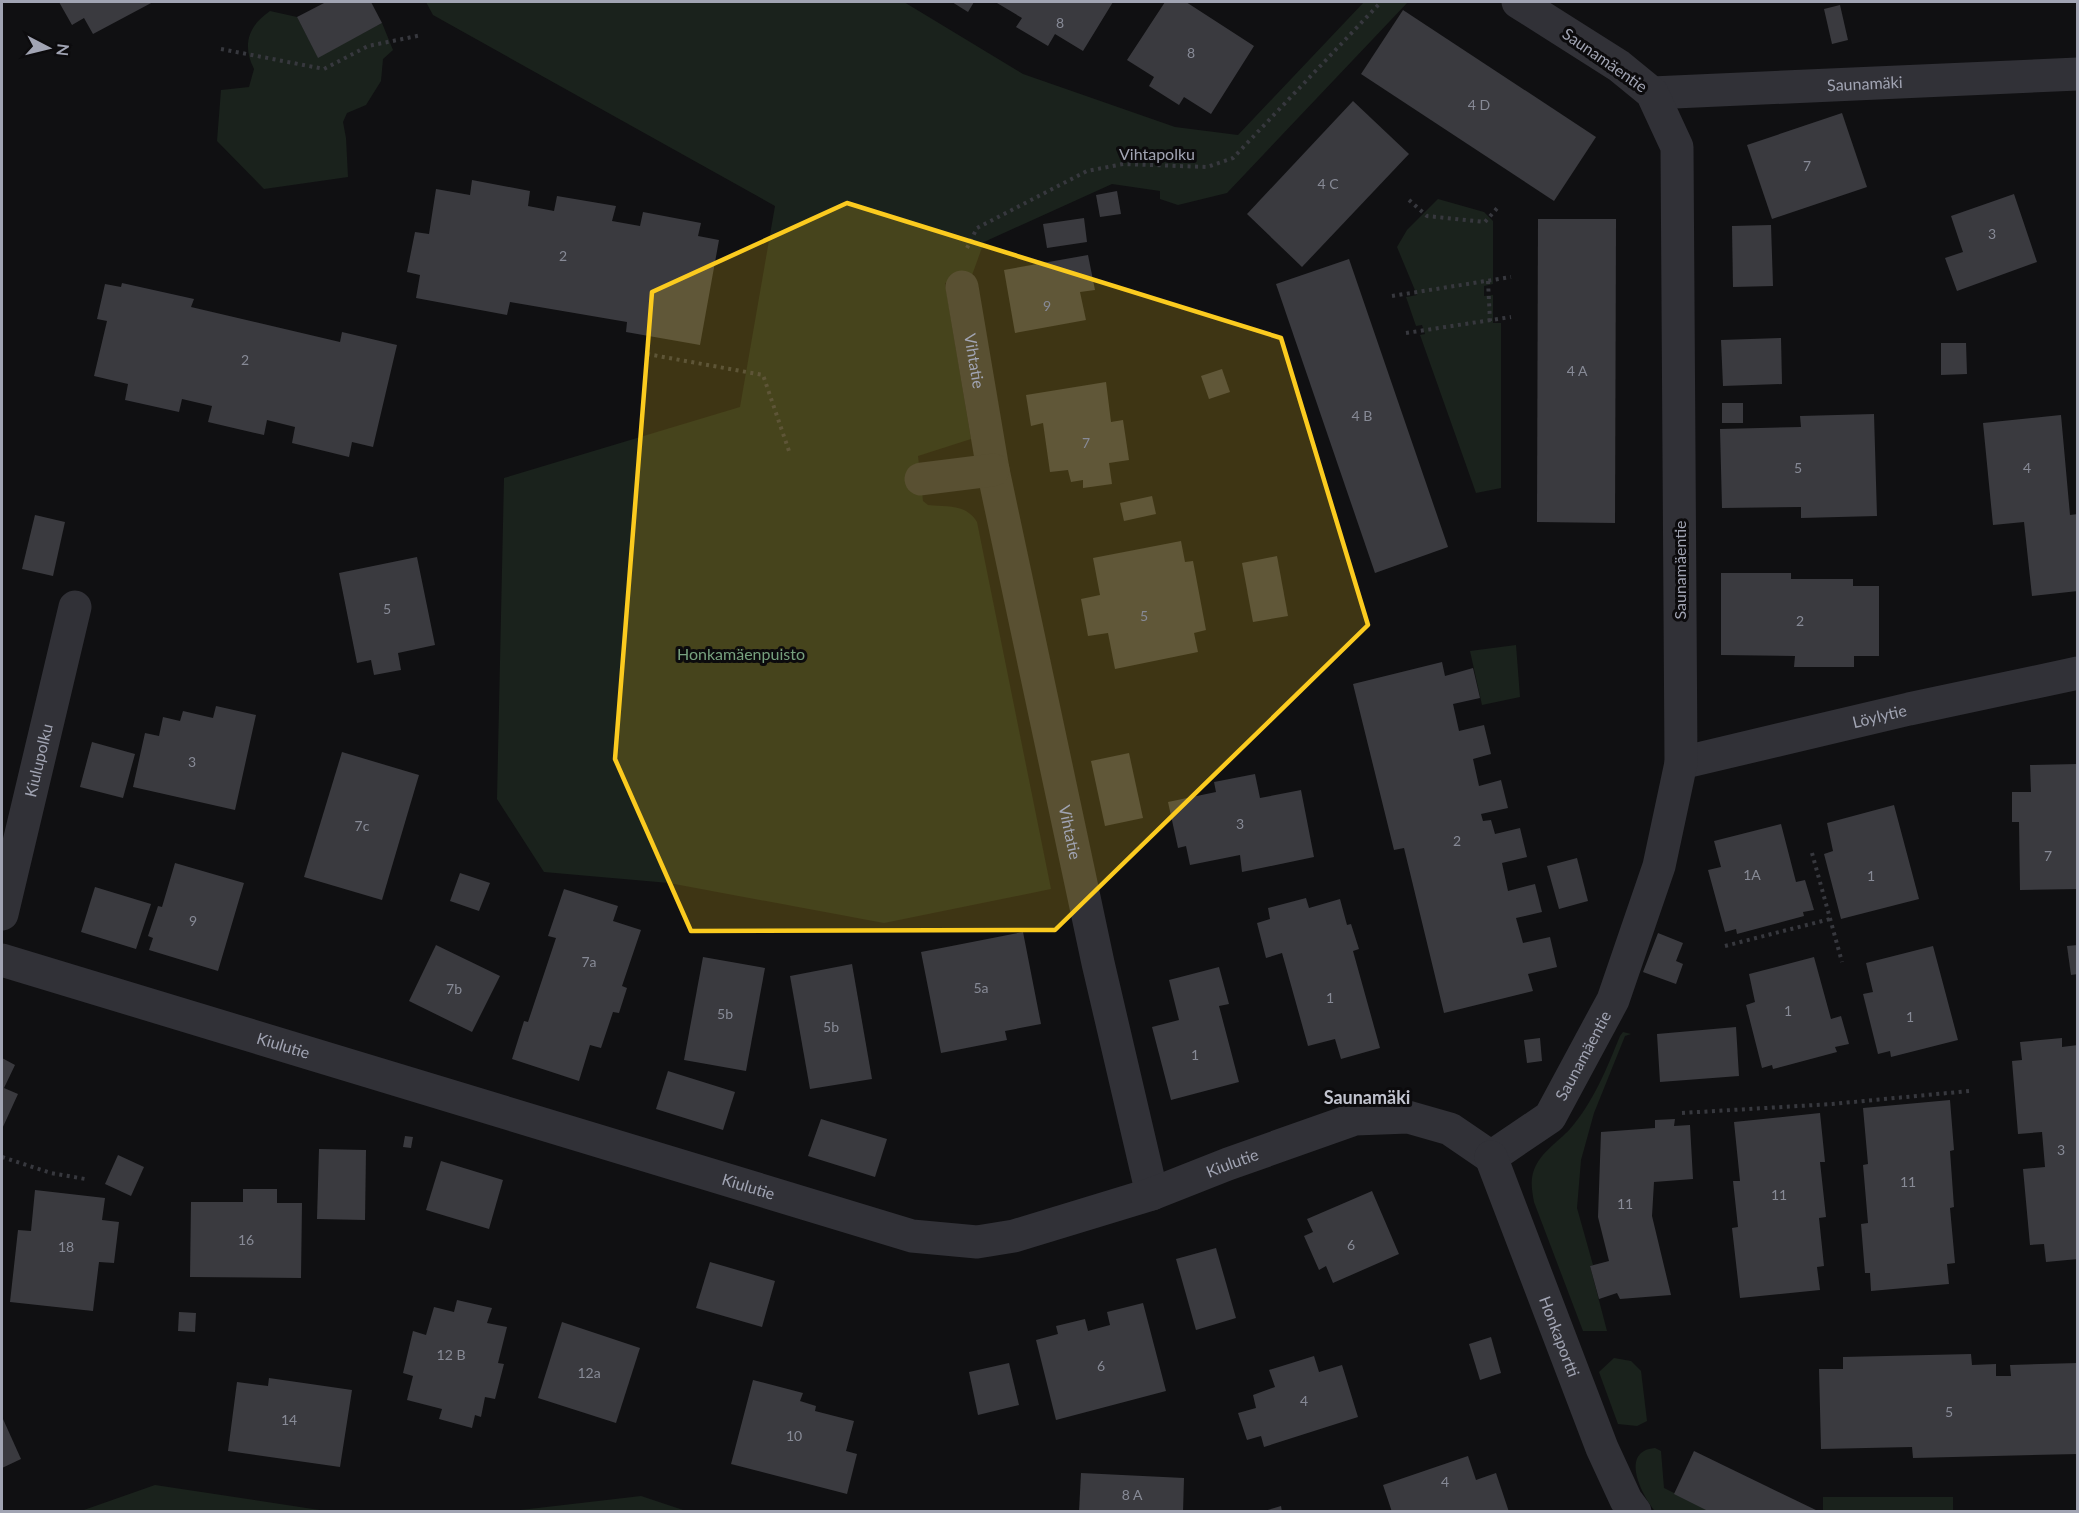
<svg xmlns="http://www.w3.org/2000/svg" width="2079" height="1513" viewBox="0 0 2079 1513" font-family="Lato,sans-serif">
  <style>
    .green { fill: #1a221c }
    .building { fill: #3a3a3f }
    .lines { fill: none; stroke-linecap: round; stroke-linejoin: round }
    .path { stroke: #37383e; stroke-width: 4; stroke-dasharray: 3 4.5; stroke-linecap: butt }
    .street { stroke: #313137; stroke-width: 33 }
    .marked { fill: #fbcb1f; fill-opacity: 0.2; stroke: #fbcb1f; stroke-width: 4.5; stroke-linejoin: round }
    .labels { text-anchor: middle; stroke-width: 6; stroke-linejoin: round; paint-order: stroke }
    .number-label { font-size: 14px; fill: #878a96 }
    .street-label { font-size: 16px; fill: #a1a4b3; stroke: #0c0b0d }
    .park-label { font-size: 16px; fill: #76a07e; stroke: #0c0b0d }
    .neighbourhood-label { font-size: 18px; font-weight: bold; fill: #c2c4cf; stroke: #0c0b0d }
  </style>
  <rect width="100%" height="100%" fill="#101012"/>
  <g class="green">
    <path d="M 426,2 L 904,2 L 1023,74 L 1175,127 L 1238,135 L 1364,2 L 1408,2 L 1227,193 L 1178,205 L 1160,199 L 1160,191 L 1112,184 L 984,242 L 971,278 L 945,283 L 971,439 L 918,456 L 923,501 L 928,505 C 948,507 966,504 977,522 L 1051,889 L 884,923 L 669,883 L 544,872 L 497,799 L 504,478 L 740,407 L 775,206 L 433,15 Z"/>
    <path d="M 270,11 L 297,17 L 318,57 L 382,23 L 393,50 L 383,59 L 381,81 L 366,105 L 347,113 L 343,122 L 346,138 L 348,177 L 264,189 L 217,141 L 221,90 L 249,87 L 254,69 C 242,45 248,26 270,11 Z"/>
    <polygon points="1438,199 1484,212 1493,221 1493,284 1484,286 1484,296 1493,295 1493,323 1501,323 1501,488 1476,493 1420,335 1425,334 1422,325 1416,326 1406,297 1417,295 1397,247 1407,230"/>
    <polygon points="1516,645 1520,697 1482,705 1470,651"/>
    <path d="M 1623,1032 L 1631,1034 L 1625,1036 L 1594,1113 L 1581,1160 L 1577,1208 L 1593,1265 L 1590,1266 L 1607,1331 L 1583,1331 L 1534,1202 C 1532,1191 1530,1180 1534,1170 C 1540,1153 1558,1142 1570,1129 C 1593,1103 1607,1068 1620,1036 Z"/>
    <polygon points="1614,1358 1631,1361 1641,1371 1647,1421 1637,1426 1618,1424 1599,1372"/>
    <path d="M 1655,1448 L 1661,1451 L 1664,1488 L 1710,1511 L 1655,1511 C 1642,1495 1619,1451 1655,1448 Z"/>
    <polygon points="155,1485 326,1511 81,1511"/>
    <polygon points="641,1496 686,1511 512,1511"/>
    <rect x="1823" y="1497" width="130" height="14"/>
  </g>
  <g class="building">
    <polygon points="59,2 153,2 93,34 84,18 72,25"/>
    <polygon points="326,2 371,2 382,23 318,58 297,17"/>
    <polygon points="952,2 974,2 968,12"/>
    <polygon points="998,2 1113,2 1083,51 1055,34 1048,46 1016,27 1022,18 997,3"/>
    <polygon points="1165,2 1186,2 1254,46 1211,114 1184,97 1179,105 1149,86 1154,77 1127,60"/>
    <polygon points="1840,5 1848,40 1832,44 1824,9"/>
    <polygon points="1403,10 1596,137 1554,201 1361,74"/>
    <polygon points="1353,101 1409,154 1302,267 1247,214"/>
    <polygon points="1842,113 1867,187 1772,219 1747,145"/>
    <polygon points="472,180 530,191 528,206 554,211 557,196 616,206 612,221 640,226 643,212 701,223 698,236 719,240 700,345 626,332 627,322 510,302 507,315 416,298 420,275 407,272 415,232 429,234 436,189 470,195"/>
    <polygon points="1117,191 1121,214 1100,217 1096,195"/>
    <polygon points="2014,194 2037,262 1957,291 1945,258 1963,252 1951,216"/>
    <polygon points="1084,218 1087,242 1047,248 1043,224"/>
    <polygon points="1538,219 1616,219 1615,523 1537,522"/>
    <polygon points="1771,225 1773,286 1733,287 1732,226"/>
    <polygon points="1088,255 1095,290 1080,292 1086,320 1015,333 1004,270"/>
    <polygon points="1349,259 1448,547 1375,573 1276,284"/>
    <polygon points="122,283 194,299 191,307 340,342 342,332 397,345 373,447 352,442 349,457 292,443 295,427 267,420 264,435 208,422 212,406 182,399 179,412 125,400 128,384 94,376 107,321 97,319 105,284 121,287"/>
    <polygon points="1781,338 1782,384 1723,386 1721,340"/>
    <polygon points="1941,343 1966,343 1967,374 1941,375"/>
    <polygon points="1222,369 1230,392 1209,399 1201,376"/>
    <polygon points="1106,382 1111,422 1123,420 1129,460 1109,463 1112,484 1083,488 1083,480 1071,482 1068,470 1050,472 1043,423 1031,426 1026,395"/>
    <rect x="1722" y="403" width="21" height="20"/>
    <polygon points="1874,414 1877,516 1801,518 1801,507 1722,508 1720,429 1801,427 1800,416"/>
    <polygon points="2061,415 2070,515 2078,514 2078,591 2032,596 2024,522 1993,525 1983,423"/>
    <polygon points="1152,496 1156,514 1124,521 1120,503"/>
    <polygon points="35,515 65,522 53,576 22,569"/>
    <polygon points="1181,541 1185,562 1193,561 1206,630 1194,633 1198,652 1115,669 1108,633 1088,636 1081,599 1100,595 1093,558"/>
    <polygon points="1277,556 1288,616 1253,622 1242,563"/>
    <polygon points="417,557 435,645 398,653 401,670 374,675 371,660 357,663 339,573"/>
    <polygon points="1721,573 1791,573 1791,579 1853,579 1853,586 1879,586 1879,656 1854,656 1854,667 1794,667 1795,656 1721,655"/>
    <polygon points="1442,662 1445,676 1473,668 1480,698 1453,704 1459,731 1484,725 1491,754 1473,759 1479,786 1501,780 1508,808 1481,814 1483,821 1491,820 1495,834 1520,828 1527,857 1502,863 1508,891 1535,884 1542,912 1516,918 1523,943 1550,937 1557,967 1528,974 1533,991 1444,1013 1404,848 1394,850 1353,684"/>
    <polygon points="216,706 256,715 235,810 133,787 145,733 159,736 163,717 180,721 183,711 213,718"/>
    <polygon points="92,742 135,754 123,798 80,787"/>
    <polygon points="342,752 419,775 382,900 304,877"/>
    <polygon points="1129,753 1143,818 1105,826 1091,761"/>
    <polygon points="2078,764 2078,889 2020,890 2019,822 2012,822 2012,792 2031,792 2030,765"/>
    <polygon points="1255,774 1260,798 1301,790 1314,857 1242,872 1240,855 1190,865 1186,846 1178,848 1168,802 1216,792 1214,782"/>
    <polygon points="1894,805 1919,899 1841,919 1824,854 1833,851 1827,823"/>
    <polygon points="1781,824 1796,882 1805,880 1814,910 1803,912 1804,916 1737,934 1736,929 1725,932 1708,870 1721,867 1714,841"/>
    <polygon points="1577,858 1588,901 1559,909 1547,866"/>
    <polygon points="175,863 244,883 218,971 149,950 153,938 148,936 158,906 162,907"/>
    <polygon points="460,873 490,883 479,911 450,901"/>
    <polygon points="95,887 151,904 136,949 81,932"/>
    <polygon points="564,889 618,906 613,921 641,930 622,986 627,988 619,1013 613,1012 601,1048 590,1045 579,1081 512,1059 524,1021 528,1022 556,938 548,936"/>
    <polygon points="1306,898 1309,908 1340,899 1347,925 1351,924 1359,949 1353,951 1380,1048 1341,1059 1335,1039 1308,1046 1282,953 1266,958 1257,923 1270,919 1268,908"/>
    <polygon points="1023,932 1041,1024 1005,1031 1007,1040 941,1053 921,952"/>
    <polygon points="1658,933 1683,943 1676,961 1683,964 1676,984 1643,972"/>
    <polygon points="436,945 500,976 472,1032 409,1001"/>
    <polygon points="2078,945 2078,974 2071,975 2067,946"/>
    <polygon points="1933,946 1958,1040 1891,1057 1890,1051 1878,1054 1863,994 1873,992 1866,963"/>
    <polygon points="703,957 765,968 746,1071 684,1060"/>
    <polygon points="1814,957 1831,1019 1841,1016 1849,1044 1835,1047 1837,1052 1773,1069 1772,1065 1762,1068 1746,1005 1755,1002 1749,974"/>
    <polygon points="852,964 872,1079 810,1089 790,976"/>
    <polygon points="1219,967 1229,1004 1219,1006 1239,1082 1171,1100 1152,1027 1179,1020 1169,980"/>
    <polygon points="1736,1027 1739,1076 1660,1082 1657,1034"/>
    <polygon points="1540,1038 1542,1061 1527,1063 1524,1040"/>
    <polygon points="2062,1038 2062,1047 2078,1045 2078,1259 2046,1262 2044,1244 2030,1245 2023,1169 2045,1167 2042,1132 2018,1134 2012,1061 2022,1060 2020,1042"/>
    <polygon points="2,1058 15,1065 4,1088 18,1094 2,1129"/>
    <polygon points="668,1071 735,1092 723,1130 656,1109"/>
    <polygon points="1950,1100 1954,1150 1950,1151 1954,1207 1950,1208 1955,1263 1947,1264 1949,1284 1871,1291 1870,1273 1865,1273 1861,1224 1868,1223 1863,1165 1868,1164 1863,1108"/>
    <polygon points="1820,1113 1825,1162 1820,1162 1826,1217 1819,1218 1824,1266 1817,1267 1820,1290 1740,1298 1732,1228 1738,1227 1733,1181 1740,1181 1734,1122"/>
    <polygon points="821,1119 887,1139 875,1177 808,1156"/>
    <polygon points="1675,1119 1674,1126 1690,1125 1693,1179 1654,1182 1652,1216 1671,1295 1620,1299 1617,1293 1599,1299 1590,1266 1609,1261 1598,1217 1601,1132 1655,1128 1655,1120"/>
    <polygon points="405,1136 413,1137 411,1148 403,1147"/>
    <polygon points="319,1149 366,1150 365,1220 317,1219"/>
    <polygon points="118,1155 144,1167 131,1196 105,1184"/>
    <polygon points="441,1161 503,1180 489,1229 426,1210"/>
    <polygon points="243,1189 277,1189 277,1203 302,1203 301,1278 190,1277 191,1202 243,1202"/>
    <polygon points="35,1190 105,1198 102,1220 119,1222 114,1263 99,1262 93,1311 10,1302 18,1230 31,1231"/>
    <polygon points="1372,1191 1399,1254 1333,1283 1326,1266 1319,1270 1304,1236 1313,1232 1307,1219"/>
    <polygon points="1216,1248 1236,1318 1196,1330 1176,1259"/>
    <polygon points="710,1262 775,1281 762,1327 696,1308"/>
    <polygon points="457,1300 492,1308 487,1323 507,1327 498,1363 504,1364 495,1399 485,1397 481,1417 475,1415 472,1428 439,1419 442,1409 407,1400 413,1376 403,1373 413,1331 426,1335 434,1307 454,1312"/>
    <polygon points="1143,1303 1166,1391 1056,1420 1036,1340 1058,1334 1056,1326 1085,1319 1088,1331 1110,1325 1107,1312"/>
    <polygon points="179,1312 196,1313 195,1332 178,1331"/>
    <polygon points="562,1322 640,1348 616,1423 538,1398"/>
    <polygon points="1491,1337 1501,1373 1480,1380 1469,1344"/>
    <polygon points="1971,1354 1972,1365 1996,1364 1996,1376 2011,1376 2010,1365 2078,1363 2078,1454 1913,1458 1912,1447 1821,1449 1819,1369 1843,1369 1843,1357"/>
    <polygon points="1314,1356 1319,1372 1342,1365 1358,1417 1264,1447 1261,1436 1247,1440 1238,1413 1256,1408 1253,1395 1275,1387 1269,1370"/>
    <polygon points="1009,1363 1019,1405 978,1415 969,1372"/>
    <polygon points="269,1378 352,1390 340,1467 228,1451 237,1382 268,1386"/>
    <polygon points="753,1380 803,1393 800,1401 816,1406 815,1411 854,1421 846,1451 857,1454 847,1494 731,1464"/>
    <polygon points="3,1419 21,1459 2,1468 2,1420"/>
    <polygon points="1694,1451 1820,1512 1710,1512 1674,1494"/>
    <polygon points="1468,1456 1476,1480 1496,1473 1509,1512 1392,1512 1383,1485"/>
    <polygon points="1081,1473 1184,1478 1183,1512 1079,1512"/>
    <polygon points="1281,1506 1282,1512 1264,1512 1264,1511"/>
  </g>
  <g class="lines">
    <g class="path">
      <polyline points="221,49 324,69 368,46 422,35"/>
      <polyline points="1409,200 1427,216 1485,222 1499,206"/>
      <polyline points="967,248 977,228 1087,171 1123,164 1207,167 1233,158 1381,2"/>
      <polyline points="1488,281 1490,321"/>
      <polyline points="1392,296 1511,277"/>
      <polyline points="1406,333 1511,317"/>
      <polyline points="647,354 763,375 790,454"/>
      <polyline points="1812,853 1842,962"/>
      <polyline points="1725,946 1830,919"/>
      <polyline points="1682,1113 1832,1104 1969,1091"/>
      <polyline points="2,1157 51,1173 85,1179"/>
    </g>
    <g class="street">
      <path id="s1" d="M 1652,93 L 2078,74"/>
      <path id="s2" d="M 962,287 L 993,470 L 1098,963 L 1152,1194"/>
      <polyline points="921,479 993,470"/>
      <path id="s3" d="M 1681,763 L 1909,709 L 2078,673"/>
      <path id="s4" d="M 2,914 L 75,607"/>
      <path id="s5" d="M 2,960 L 912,1236 L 977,1242 L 1014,1236 L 1152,1194 L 1228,1164 L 1355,1119 L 1408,1117 L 1450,1129 L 1491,1157"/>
      <path id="s6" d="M 1491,1157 L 1550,1117 L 1613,1000 L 1659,866 L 1681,763 L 1677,147 L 1652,93 L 1619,66 L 1518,2"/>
      <path id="s7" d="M 1491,1157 L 1602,1448 L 1626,1500 L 1635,1512"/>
    </g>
  </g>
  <path class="marked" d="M 847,203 L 1281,338 L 1368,625 L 1055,930 L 691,931 L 615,759 L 652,292 Z"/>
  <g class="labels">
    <g class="number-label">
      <text x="1060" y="28">8</text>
      <text x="1191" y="58">8</text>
      <text x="1479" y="110">4 D</text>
      <text x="1807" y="171">7</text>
      <text x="1328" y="189">4 C</text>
      <text x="1992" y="239">3</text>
      <text x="563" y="261">2</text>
      <text x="1047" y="311">9</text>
      <text x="245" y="365">2</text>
      <text x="1577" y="376">4 A</text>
      <text x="1362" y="421">4 B</text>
      <text x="1086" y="448">7</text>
      <text x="1798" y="473">5</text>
      <text x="2027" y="473">4</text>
      <text x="387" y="614">5</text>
      <text x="1144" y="621">5</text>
      <text x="1800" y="626">2</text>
      <text x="192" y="767">3</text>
      <text x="1240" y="829">3</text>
      <text x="362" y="831">7c</text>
      <text x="1457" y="846">2</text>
      <text x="2048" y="861">7</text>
      <text x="1752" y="880">1A</text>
      <text x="1871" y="881">1</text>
      <text x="193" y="926">9</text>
      <text x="589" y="967">7a</text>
      <text x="981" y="993">5a</text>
      <text x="454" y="994">7b</text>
      <text x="1330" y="1003">1</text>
      <text x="1788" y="1016">1</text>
      <text x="725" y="1019">5b</text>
      <text x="1910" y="1022">1</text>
      <text x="831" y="1032">5b</text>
      <text x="1195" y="1060">1</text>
      <text x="2061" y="1155">3</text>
      <text x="1908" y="1187">11</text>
      <text x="1779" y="1200">11</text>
      <text x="1625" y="1209">11</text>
      <text x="246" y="1245">16</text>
      <text x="1351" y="1250">6</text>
      <text x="66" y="1252">18</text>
      <text x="451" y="1360">12 B</text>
      <text x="1101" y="1371">6</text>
      <text x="589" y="1378">12a</text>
      <text x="1304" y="1406">4</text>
      <text x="1949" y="1417">5</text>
      <text x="289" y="1425">14</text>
      <text x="794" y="1441">10</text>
      <text x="1445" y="1487">4</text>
      <text x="1132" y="1500">8 A</text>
    </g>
    <g class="street-label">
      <text transform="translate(1605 60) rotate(35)" y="6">Saunamäentie</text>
      <text dy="6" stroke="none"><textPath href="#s1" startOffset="213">Saunamäki</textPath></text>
      <text x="1157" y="160">Vihtapolku</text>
      <text dy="6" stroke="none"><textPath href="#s2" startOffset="75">Vihtatie</textPath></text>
      <text transform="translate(1680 570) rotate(-90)" y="6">Saunamäentie</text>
      <text dy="6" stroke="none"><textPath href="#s3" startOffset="204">Löylytie</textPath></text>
      <text dy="6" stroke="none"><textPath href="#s4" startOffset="158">Kiulupolku</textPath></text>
      <text dy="6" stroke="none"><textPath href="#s2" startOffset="556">Vihtatie</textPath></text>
      <text dy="6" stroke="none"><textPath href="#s5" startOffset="294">Kiulutie</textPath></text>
      <text dy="6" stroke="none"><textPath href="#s6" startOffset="141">Saunamäentie</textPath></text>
      <text dy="6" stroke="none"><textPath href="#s5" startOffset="1284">Kiulutie</textPath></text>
      <text dy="6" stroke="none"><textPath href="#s5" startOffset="780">Kiulutie</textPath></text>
      <text dy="6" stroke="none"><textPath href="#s7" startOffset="192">Honkaportti</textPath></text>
    </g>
    <g class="park-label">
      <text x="741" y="660">Honkamäenpuisto</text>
    </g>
    <g class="neighbourhood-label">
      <text x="1367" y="1104">Saunamäki</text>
    </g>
  </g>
  <rect width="2079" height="1513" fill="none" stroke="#a1a4b3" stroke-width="6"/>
  <g transform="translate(48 48) rotate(97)" stroke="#0c0b0d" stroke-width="4.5" paint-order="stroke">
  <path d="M0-4.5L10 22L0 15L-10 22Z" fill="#a1a4b3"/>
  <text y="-9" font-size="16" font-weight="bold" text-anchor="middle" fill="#a1a4b3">N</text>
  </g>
</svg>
